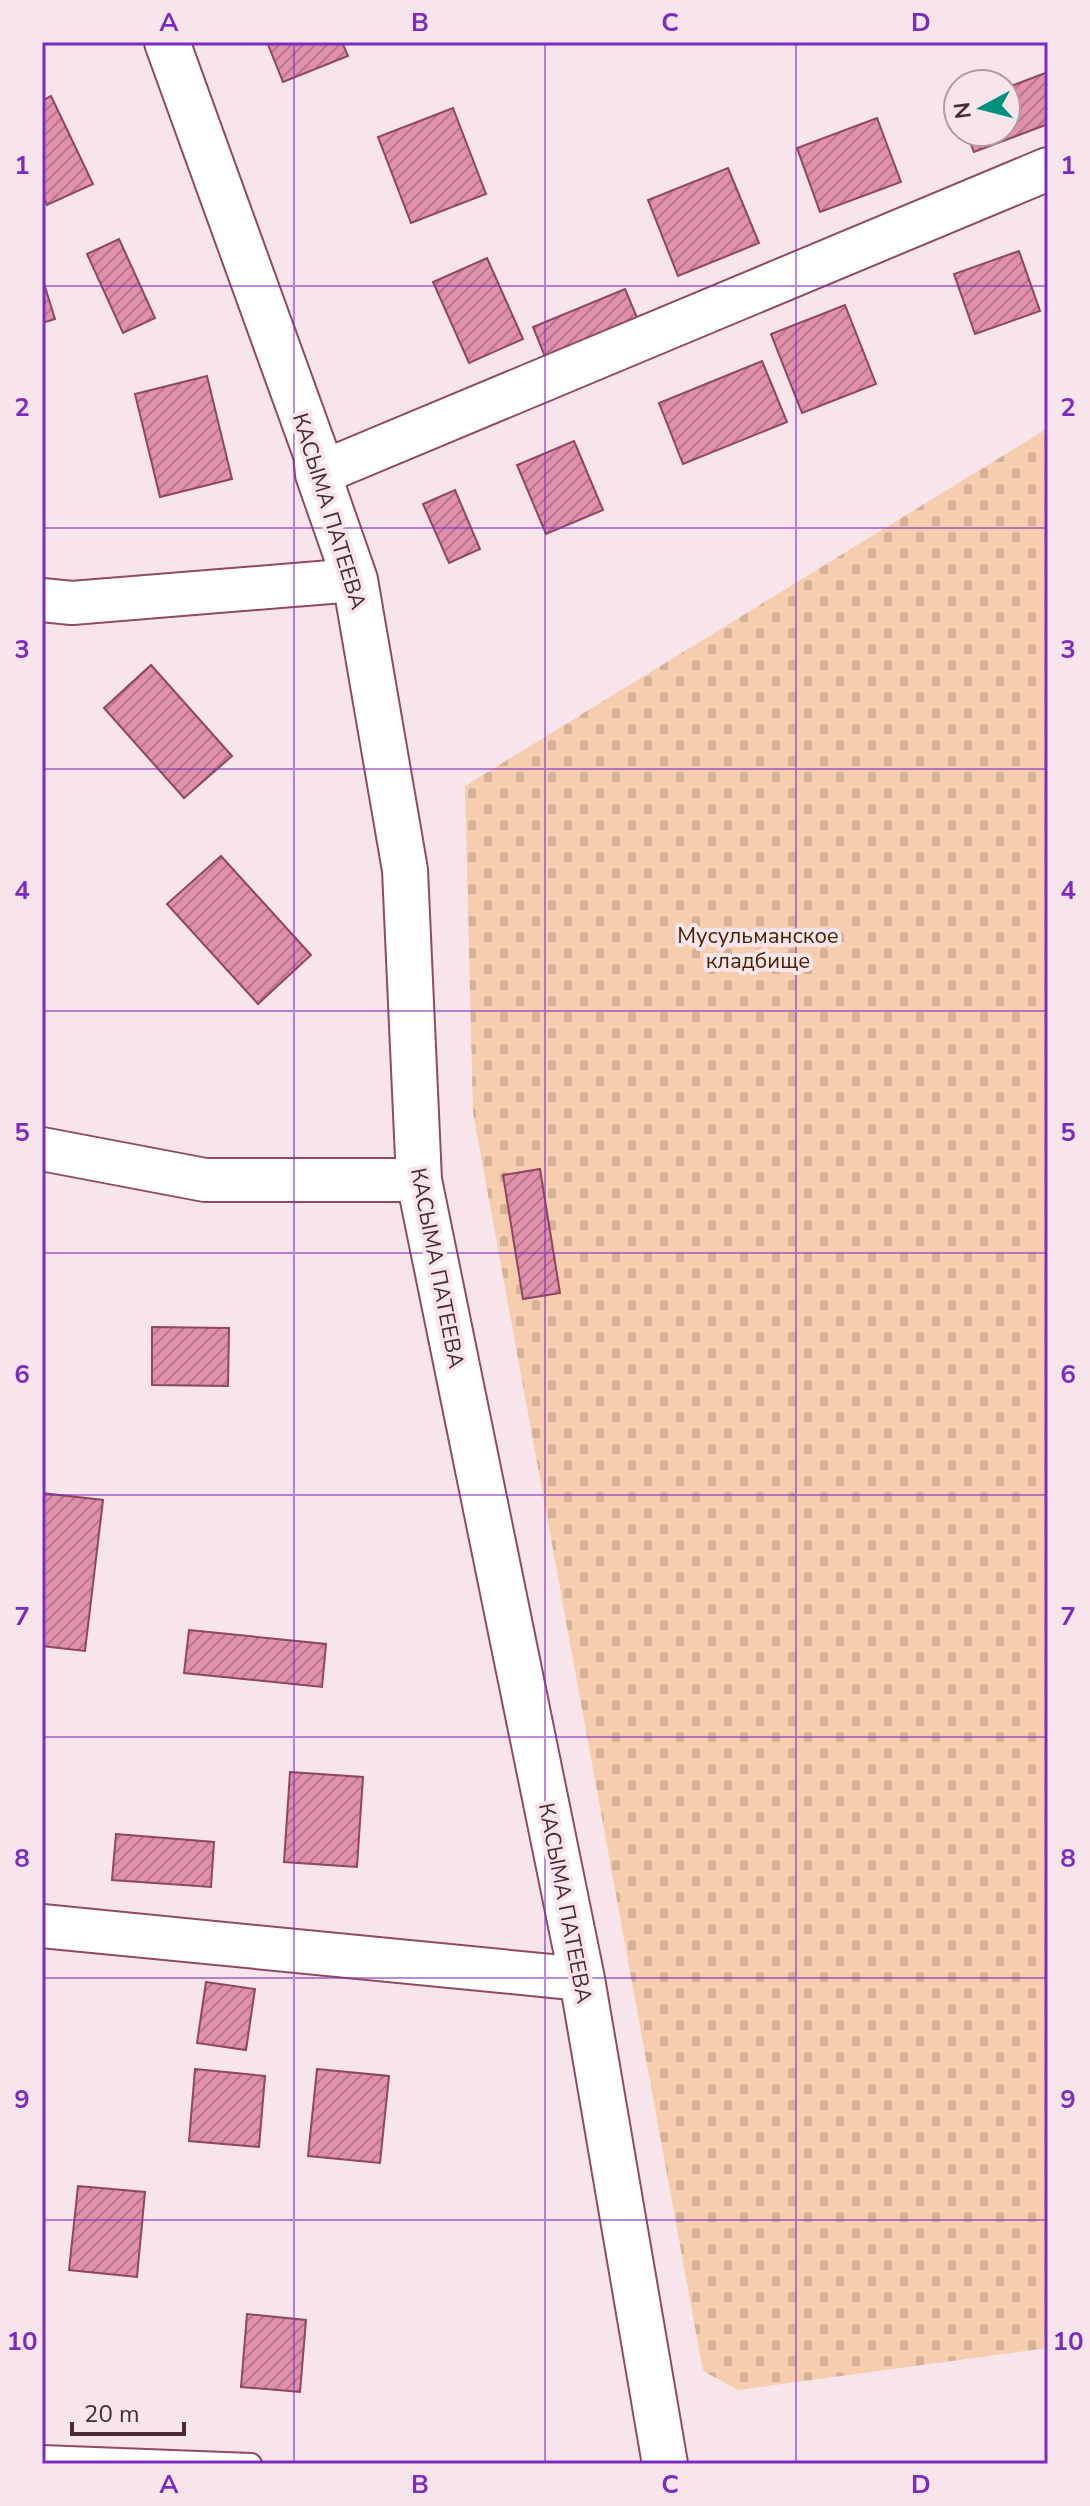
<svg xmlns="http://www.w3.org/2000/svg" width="1090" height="2506" viewBox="0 0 1090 2506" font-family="'Nunito Sans',sans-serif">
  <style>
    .cemetery { fill: url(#cemetery-stones) }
    .building { fill: url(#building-hatch); stroke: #8e4661; stroke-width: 2 }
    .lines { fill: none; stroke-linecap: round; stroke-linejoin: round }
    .service-casing { stroke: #914964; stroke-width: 24 }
    .minor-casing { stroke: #914964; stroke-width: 46 }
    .secondary-casing { stroke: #914964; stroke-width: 48 }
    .service { stroke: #fff; stroke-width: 20 }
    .minor { stroke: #fff; stroke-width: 42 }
    .secondary { stroke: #fff; stroke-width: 44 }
    .grid { fill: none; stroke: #7b2cbf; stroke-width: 2; stroke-opacity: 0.55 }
    .labels { text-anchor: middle; stroke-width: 8; stroke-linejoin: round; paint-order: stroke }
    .street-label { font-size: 22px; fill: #4b2a35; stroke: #f7e5eb }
    .park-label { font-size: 22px; fill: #482200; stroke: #f7e5eb }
    .neatline { fill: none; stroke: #7b2cbf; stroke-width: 3 }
    .grid-label { font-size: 26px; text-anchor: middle; font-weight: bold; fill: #7b2cbf }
  </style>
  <defs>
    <pattern id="cemetery-stones" width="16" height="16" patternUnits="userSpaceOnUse" patternTransform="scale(2)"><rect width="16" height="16" fill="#f6cdaf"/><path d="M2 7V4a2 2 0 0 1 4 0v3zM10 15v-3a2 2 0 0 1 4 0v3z" fill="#d4b097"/></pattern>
    <pattern id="building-hatch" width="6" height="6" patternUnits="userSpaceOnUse" patternTransform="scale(2)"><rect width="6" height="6" fill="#e090ab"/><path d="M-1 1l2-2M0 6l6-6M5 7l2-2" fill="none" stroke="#b8768c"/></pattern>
  </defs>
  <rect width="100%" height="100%" fill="#f7e5eb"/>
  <polygon class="cemetery" points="1048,428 1048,2348 738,2390 703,2371 473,1112 465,786"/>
  <g class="building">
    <polygon points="267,42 342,42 348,56 283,82"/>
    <polygon points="1048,72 1048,124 974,152 966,132 1006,132 1006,88"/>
    <polygon points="51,96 93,184 47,205 42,194 42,101"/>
    <polygon points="453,108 486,194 411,223 378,137"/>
    <polygon points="877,118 901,182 820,212 797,148"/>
    <polygon points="728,168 759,243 678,276 648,200"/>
    <polygon points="119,239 155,318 123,333 87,254"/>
    <polygon points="1019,251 1040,311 975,334 954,274"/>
    <polygon points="487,258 523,339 469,363 433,282"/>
    <polygon points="42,277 55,319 42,323"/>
    <polygon points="625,289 638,320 546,359 533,327"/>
    <polygon points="845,305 876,384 802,413 771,334"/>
    <polygon points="762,361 787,422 683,464 659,403"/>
    <polygon points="207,376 232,479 160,497 135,394"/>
    <polygon points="574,441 603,510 546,534 517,465"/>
    <polygon points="455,490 480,549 449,563 423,504"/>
    <polygon points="151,665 232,756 184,798 104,708"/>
    <polygon points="221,856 311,955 258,1004 167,904"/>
    <polygon points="540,1169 560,1293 523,1299 503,1175"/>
    <polygon points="152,1327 229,1328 228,1386 152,1385"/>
    <polygon points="42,1493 103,1500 85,1651 42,1646"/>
    <polygon points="189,1630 326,1644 322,1687 184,1673"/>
    <polygon points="290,1772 363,1777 357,1867 284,1862"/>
    <polygon points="116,1834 214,1842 211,1887 112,1880"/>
    <polygon points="206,1982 255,1989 246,2050 197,2043"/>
    <polygon points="195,2069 265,2076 259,2147 189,2141"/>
    <polygon points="317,2069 389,2076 380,2163 308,2156"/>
    <polygon points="78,2186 145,2192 137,2277 69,2270"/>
    <polygon points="247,2314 306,2320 300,2392 241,2387"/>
  </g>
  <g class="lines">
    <g class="service-casing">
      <polyline id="service" points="42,2456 251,2464"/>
    </g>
    <g class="minor-casing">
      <g id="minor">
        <polyline points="318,474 1048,169"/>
        <polyline points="42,600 72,603 355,580"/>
        <polyline points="42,1149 205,1180 419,1180"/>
        <polyline points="42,1926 582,1979"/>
      </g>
    </g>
    <g class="secondary-casing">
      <polyline id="secondary" points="167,42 316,454 318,474 355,580 405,870 419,1180 582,1979 665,2464"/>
    </g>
    <use href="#service" class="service"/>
    <use href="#minor" class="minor"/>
    <use href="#secondary" class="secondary"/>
  </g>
  <path class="grid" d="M 294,42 L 294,2464M 545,42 L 545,2464M 796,42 L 796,2464M 42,286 L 1048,286M 42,528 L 1048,528M 42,769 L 1048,769M 42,1011 L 1048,1011M 42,1253 L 1048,1253M 42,1495 L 1048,1495M 42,1737 L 1048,1737M 42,1978 L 1048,1978M 42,2220 L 1048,2220"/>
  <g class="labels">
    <g class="street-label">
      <text transform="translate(330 511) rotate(73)" y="8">КАСЫМА ПАТЕЕВА</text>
      <text transform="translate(438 1268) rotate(79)" y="8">КАСЫМА ПАТЕЕВА</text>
      <text transform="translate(566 1903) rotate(79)" y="8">КАСЫМА ПАТЕЕВА</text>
    </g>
    <g class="park-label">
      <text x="758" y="943">Мусульманское<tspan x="758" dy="25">кладбище</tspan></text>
    </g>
  </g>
  <rect width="1090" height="2506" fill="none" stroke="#f7e5eb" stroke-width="88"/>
  <g transform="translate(982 108) rotate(263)"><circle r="38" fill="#f7e5eb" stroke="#b29aa2" stroke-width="2"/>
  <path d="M0-6L14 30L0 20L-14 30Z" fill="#00907b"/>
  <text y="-12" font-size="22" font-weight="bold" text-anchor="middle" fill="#4b2a35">N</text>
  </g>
  <path d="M72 2422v12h112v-12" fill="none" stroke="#4b2a35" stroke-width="4"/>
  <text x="84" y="2422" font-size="24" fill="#4b2a35" stroke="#f7e5eb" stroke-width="6" paint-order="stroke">20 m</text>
  <rect x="44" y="44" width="1002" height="2418" class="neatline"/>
  <g class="grid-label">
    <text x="169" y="31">A</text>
    <text x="420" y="31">B</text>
    <text x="670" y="31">C</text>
    <text x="921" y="31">D</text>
    <text x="22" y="174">1</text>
    <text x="1068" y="174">1</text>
    <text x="22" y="416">2</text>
    <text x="1068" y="416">2</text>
    <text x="22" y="658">3</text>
    <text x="1068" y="658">3</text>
    <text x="22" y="899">4</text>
    <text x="1068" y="899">4</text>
    <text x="22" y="1141">5</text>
    <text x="1068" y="1141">5</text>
    <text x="22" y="1383">6</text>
    <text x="1068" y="1383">6</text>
    <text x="22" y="1625">7</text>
    <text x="1068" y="1625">7</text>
    <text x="22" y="1867">8</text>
    <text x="1068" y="1867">8</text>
    <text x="22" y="2108">9</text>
    <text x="1068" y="2108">9</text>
    <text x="22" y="2350">10</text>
    <text x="1068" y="2350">10</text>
    <text x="169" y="2493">A</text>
    <text x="420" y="2493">B</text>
    <text x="670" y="2493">C</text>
    <text x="921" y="2493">D</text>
  </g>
</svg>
